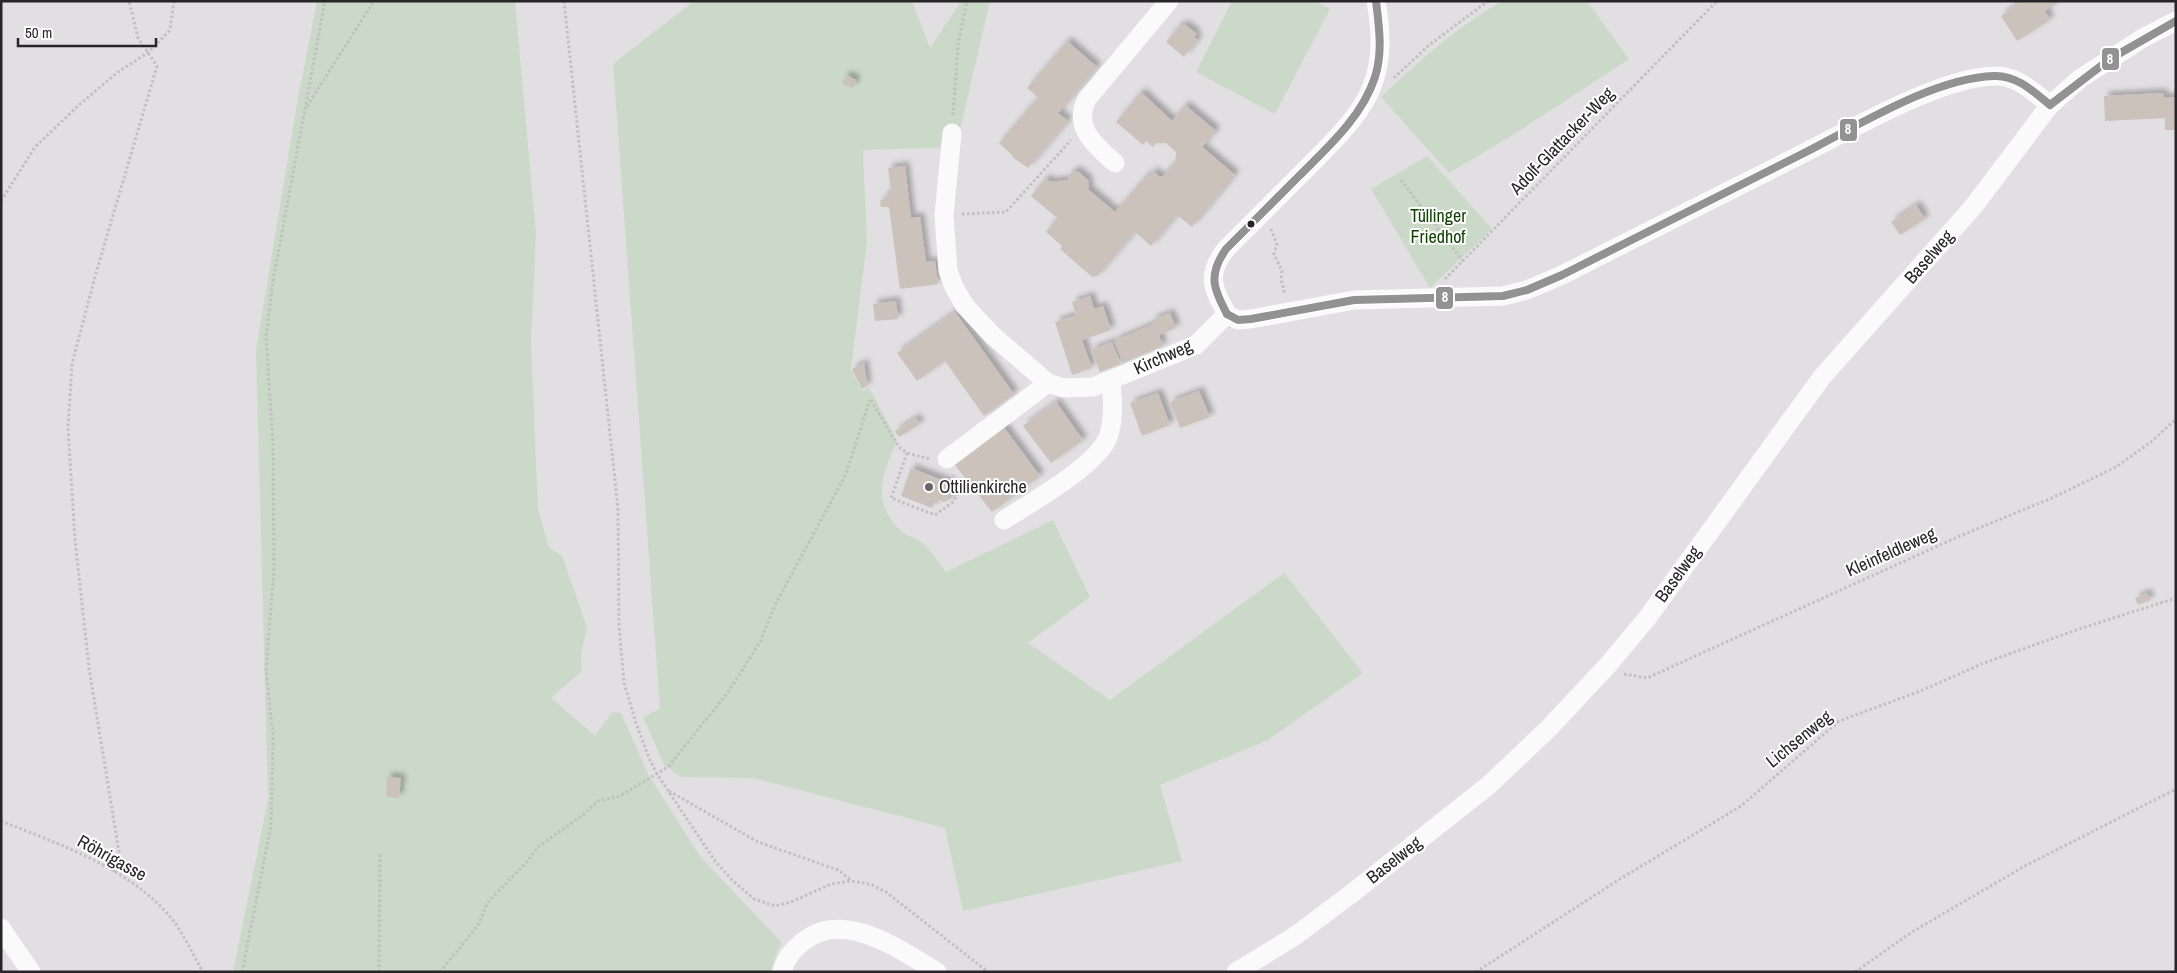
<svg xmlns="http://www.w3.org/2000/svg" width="2177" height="973" viewBox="0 0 2177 973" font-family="'Archivo Narrow',sans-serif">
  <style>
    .green { fill: #cbd9c8 }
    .building { fill: #cac2bb; filter: url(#shadow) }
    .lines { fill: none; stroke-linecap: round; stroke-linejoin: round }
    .path { stroke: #c0c0c1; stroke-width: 3; stroke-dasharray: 2.5 2.5; stroke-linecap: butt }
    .minor { stroke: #fbfafb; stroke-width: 19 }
    .bus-1-casing { stroke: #fff; stroke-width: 11 }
    .bus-1 { stroke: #939293; stroke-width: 8 }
    .bus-dot { fill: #272527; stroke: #fff; stroke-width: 2 }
    .poi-dot { fill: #686669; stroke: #fff; stroke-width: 2 }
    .labels { text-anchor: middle; stroke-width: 4; stroke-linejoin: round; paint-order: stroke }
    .street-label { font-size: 18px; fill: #272527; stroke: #fff }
    .park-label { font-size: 18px; fill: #0f4202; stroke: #fff }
    .poi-label { font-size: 18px; fill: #272527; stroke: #fff; text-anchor: start }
    .line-badge { stroke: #fff; stroke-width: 2 }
    .badge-label { font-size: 14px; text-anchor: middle; font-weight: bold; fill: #fff }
  </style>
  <defs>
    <filter id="shadow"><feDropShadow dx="4.5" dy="-4.5" stdDeviation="2.5" flood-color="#0004"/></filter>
  </defs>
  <rect width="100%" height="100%" fill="#e2dfe3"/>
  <g class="green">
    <polygon points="317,1 515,1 536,234 531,340 538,509 549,548 562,556 587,627 581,654 582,671 551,698 595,736 612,712 621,713 649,776 700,856 781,942 770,972 233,972 268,800 256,351 296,109"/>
    <path d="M 694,1 L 912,1 L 930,48 L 961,1 L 990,1 L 956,147 L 863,150 L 867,242 L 851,369 L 862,391 L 869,387 L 897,441 C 883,472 871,501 899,529 C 906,537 918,538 925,545 C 933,553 939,563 946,572 L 1053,520 L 1090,597 L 1028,643 L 1110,700 L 1284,573 L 1363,673 L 1268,740 L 1160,785 L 1182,861 L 963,911 L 945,828 L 753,778 L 681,777 L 664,765 L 643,717 L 660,709 L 613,64 Z"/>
    <polygon points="1232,1 1316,1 1330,9 1275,114 1196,72"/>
    <path d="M 1502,1 L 1587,1 L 1629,59 L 1513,135 L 1449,173 L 1381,97 C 1419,61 1457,27 1502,1 Z"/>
    <polygon points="1427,156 1492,229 1430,288 1371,189"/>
  </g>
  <g class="building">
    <polygon points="2022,1 2060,1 2045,11 2050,20 2017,41 2001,16"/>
    <polygon points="1184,24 1197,34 1194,37 1198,40 1184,57 1166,42 1180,25 1182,27"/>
    <polygon points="1067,41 1097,67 1058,113 1068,121 1028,168 1012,157 1013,156 999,143 1038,97 1027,88"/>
    <polygon points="846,75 856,80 853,88 842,84"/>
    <polygon points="1141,92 1172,121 1185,105 1216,131 1202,147 1235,175 1192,227 1177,215 1151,246 1135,232 1097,276 1092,277 1060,249 1062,246 1046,232 1057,218 1031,196 1046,178 1050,182 1068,180 1068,177 1073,171 1077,171 1088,180 1089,190 1115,212 1147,175 1149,177 1153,171 1160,177 1163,176 1176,161 1176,152 1166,143 1156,143 1153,147 1146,141 1143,145 1116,122"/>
    <polygon points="2163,93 2164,98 2176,97 2176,130 2165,130 2165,118 2105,121 2104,96"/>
    <polygon points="905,166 911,218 920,217 926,262 935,261 938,284 900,289 889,207 881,207 880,200 888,199 887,190 891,190 888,168"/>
    <polygon points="1916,205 1925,219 1900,235 1891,222"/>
    <polygon points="1090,296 1094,309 1103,306 1111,330 1082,340 1092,368 1072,375 1055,322 1076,315 1072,302"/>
    <polygon points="896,301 898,319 875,321 873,304"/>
    <polygon points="955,312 1014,394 984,416 945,361 917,381 897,353"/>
    <polygon points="1170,313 1176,328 1159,335 1163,346 1123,363 1114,341 1154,324 1152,320"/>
    <polygon points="1112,342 1121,364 1100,372 1091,350"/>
    <polygon points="864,363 867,386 862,389 852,369"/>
    <polygon points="1199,391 1210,417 1180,428 1170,402"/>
    <polygon points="1158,393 1170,425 1142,436 1130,403"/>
    <polygon points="1056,402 1083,440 1051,463 1023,426"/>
    <polygon points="916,418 920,424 899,437 895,431"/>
    <polygon points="1003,426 1040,476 992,512 954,464"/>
    <polygon points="911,468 952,484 954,491 951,499 944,502 936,499 932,508 901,496"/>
    <polygon points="2147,593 2150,600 2138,605 2135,598"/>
    <polygon points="387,777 401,778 399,798 386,797"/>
  </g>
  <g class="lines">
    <g class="path">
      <polyline points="564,1 618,509 619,626 624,683 636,723 649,758 657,774 715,861 732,880 754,899 775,906 791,902 831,884 851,881 870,884 886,892 988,972"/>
      <polyline points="1394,78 1428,46 1488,1"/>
      <polyline points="307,106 374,1"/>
      <polyline points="953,115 958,45 967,1"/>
      <polyline points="1401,180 1463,261"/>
      <polyline points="1,201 35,147 80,104 118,72 149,52 170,30 174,1"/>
      <polyline points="962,214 1006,212 1071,140"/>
      <polyline points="1271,229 1277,245 1274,254 1282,271 1281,279 1285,294"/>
      <polyline points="1445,279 1717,1"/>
      <polyline points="871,400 899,447 907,453 930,459"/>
      <polyline points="907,453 891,498 935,515 953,502 958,493 953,475"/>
      <polyline points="1624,674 1647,678 1962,535 2052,498 2116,467 2151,442 2176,419"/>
      <polyline points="669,791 758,842 838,870 851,880"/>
      <path d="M 1,821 C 61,845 130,868 172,919 C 184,934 193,955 203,972"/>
      <polyline points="114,872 119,852 89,668 75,540 68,428 72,364 96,273 157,66 138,38 129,1"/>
      <polyline points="242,972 271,825 273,736 266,670 274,569 273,445 266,336 273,281 325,1"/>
      <polyline points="379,972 380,853"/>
      <polyline points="440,972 478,925 488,902 527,862 539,846 583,815 598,801 620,796 668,767 729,691 760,642 775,605 845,476 870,400"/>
      <polyline points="1476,972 1620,879 1741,806 1839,721 1918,692 1984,663 2076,630 2176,598"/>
      <polyline points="1855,972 1912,932 2023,867 2176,789"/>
    </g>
    <g class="minor">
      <polyline points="952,133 944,215 948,271 954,287 965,306 993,336 1048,383 1064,388 1093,387 1196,345 1227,314"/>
      <path d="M 1115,163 C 1096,146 1072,127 1087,99 L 1169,1"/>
      <path d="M 1227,314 L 1238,320 L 1251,319 L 1354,300 L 1503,296 L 1527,290 L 1562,275 C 1643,234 1725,193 1806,152 C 1854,128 1942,77 1994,76 C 2017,75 2033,92 2050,105"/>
      <path d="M 1227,314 C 1212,287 1206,275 1226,249 C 1253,222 1281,194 1308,167 C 1363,112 1391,85 1376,1"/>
      <polyline points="947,459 1048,383"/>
      <path d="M 1004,520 C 1030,503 1098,465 1108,437 C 1115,418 1112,399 1111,380"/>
      <polyline points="1,928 31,972"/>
      <path d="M 782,972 C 785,959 793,949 804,941 C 844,909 900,950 937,972"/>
      <polyline points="1236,972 1295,936 1351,894 1489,785 1550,727 1608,665 1648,617 1822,377 1973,207 2050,105 2081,78 2143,38 2176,21"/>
    </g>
    <g class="bus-1-casing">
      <g id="bus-1">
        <polyline points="2050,105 2110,59 2176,21"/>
        <path d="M 1227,314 L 1238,320 L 1251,319 L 1354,300 L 1503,296 L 1527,290 L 1562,275 C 1643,234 1725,193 1806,152 C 1859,125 1934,78 1994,76 C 2017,75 2034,92 2050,105"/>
        <path d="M 1227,314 C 1213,288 1208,275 1226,249 C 1250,225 1275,200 1299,176 C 1328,147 1362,117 1375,77 C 1383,52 1379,26 1376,1"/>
      </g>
    </g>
    <use href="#bus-1" class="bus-1"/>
  </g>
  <circle class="bus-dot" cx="1251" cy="224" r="4.5"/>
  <circle class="poi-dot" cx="929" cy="487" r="5"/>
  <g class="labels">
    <g class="street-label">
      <text transform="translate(1562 141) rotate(-46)" y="6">Adolf-Glattacker-Weg</text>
      <text transform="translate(1929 257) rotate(-49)" y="6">Baselweg</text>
      <text transform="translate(1163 357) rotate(-24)" y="6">Kirchweg</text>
      <text transform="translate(1891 552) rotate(-24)" y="6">Kleinfeldleweg</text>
      <text transform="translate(1678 574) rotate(-54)" y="6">Baselweg</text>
      <text transform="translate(1799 739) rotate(-39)" y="6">Lichsenweg</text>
      <text transform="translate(112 858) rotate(29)" y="6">Röhrigasse</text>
      <text transform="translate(1394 860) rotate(-38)" y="6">Baselweg</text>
    </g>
    <g class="park-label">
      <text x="1438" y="222">Tüllinger<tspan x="1438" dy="21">Friedhof</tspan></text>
    </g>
    <g class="poi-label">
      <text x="939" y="493">Ottilienkirche</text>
    </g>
  </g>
  <g class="line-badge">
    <rect x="2101" y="47" width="19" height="24" rx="5" fill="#939293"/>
    <rect x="1839" y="118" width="19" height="24" rx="5" fill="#939293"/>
    <rect x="1435" y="286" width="19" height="24" rx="5" fill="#939293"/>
  </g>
  <g class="badge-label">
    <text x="2110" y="64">8</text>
    <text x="1848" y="134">8</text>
    <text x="1445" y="302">8</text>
  </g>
  <rect width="2177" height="973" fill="none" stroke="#272527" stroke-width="5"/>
  <path d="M18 38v8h138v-8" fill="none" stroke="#272527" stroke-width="2.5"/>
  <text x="25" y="38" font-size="15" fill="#272527" stroke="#ffffff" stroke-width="4" paint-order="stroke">50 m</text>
</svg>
